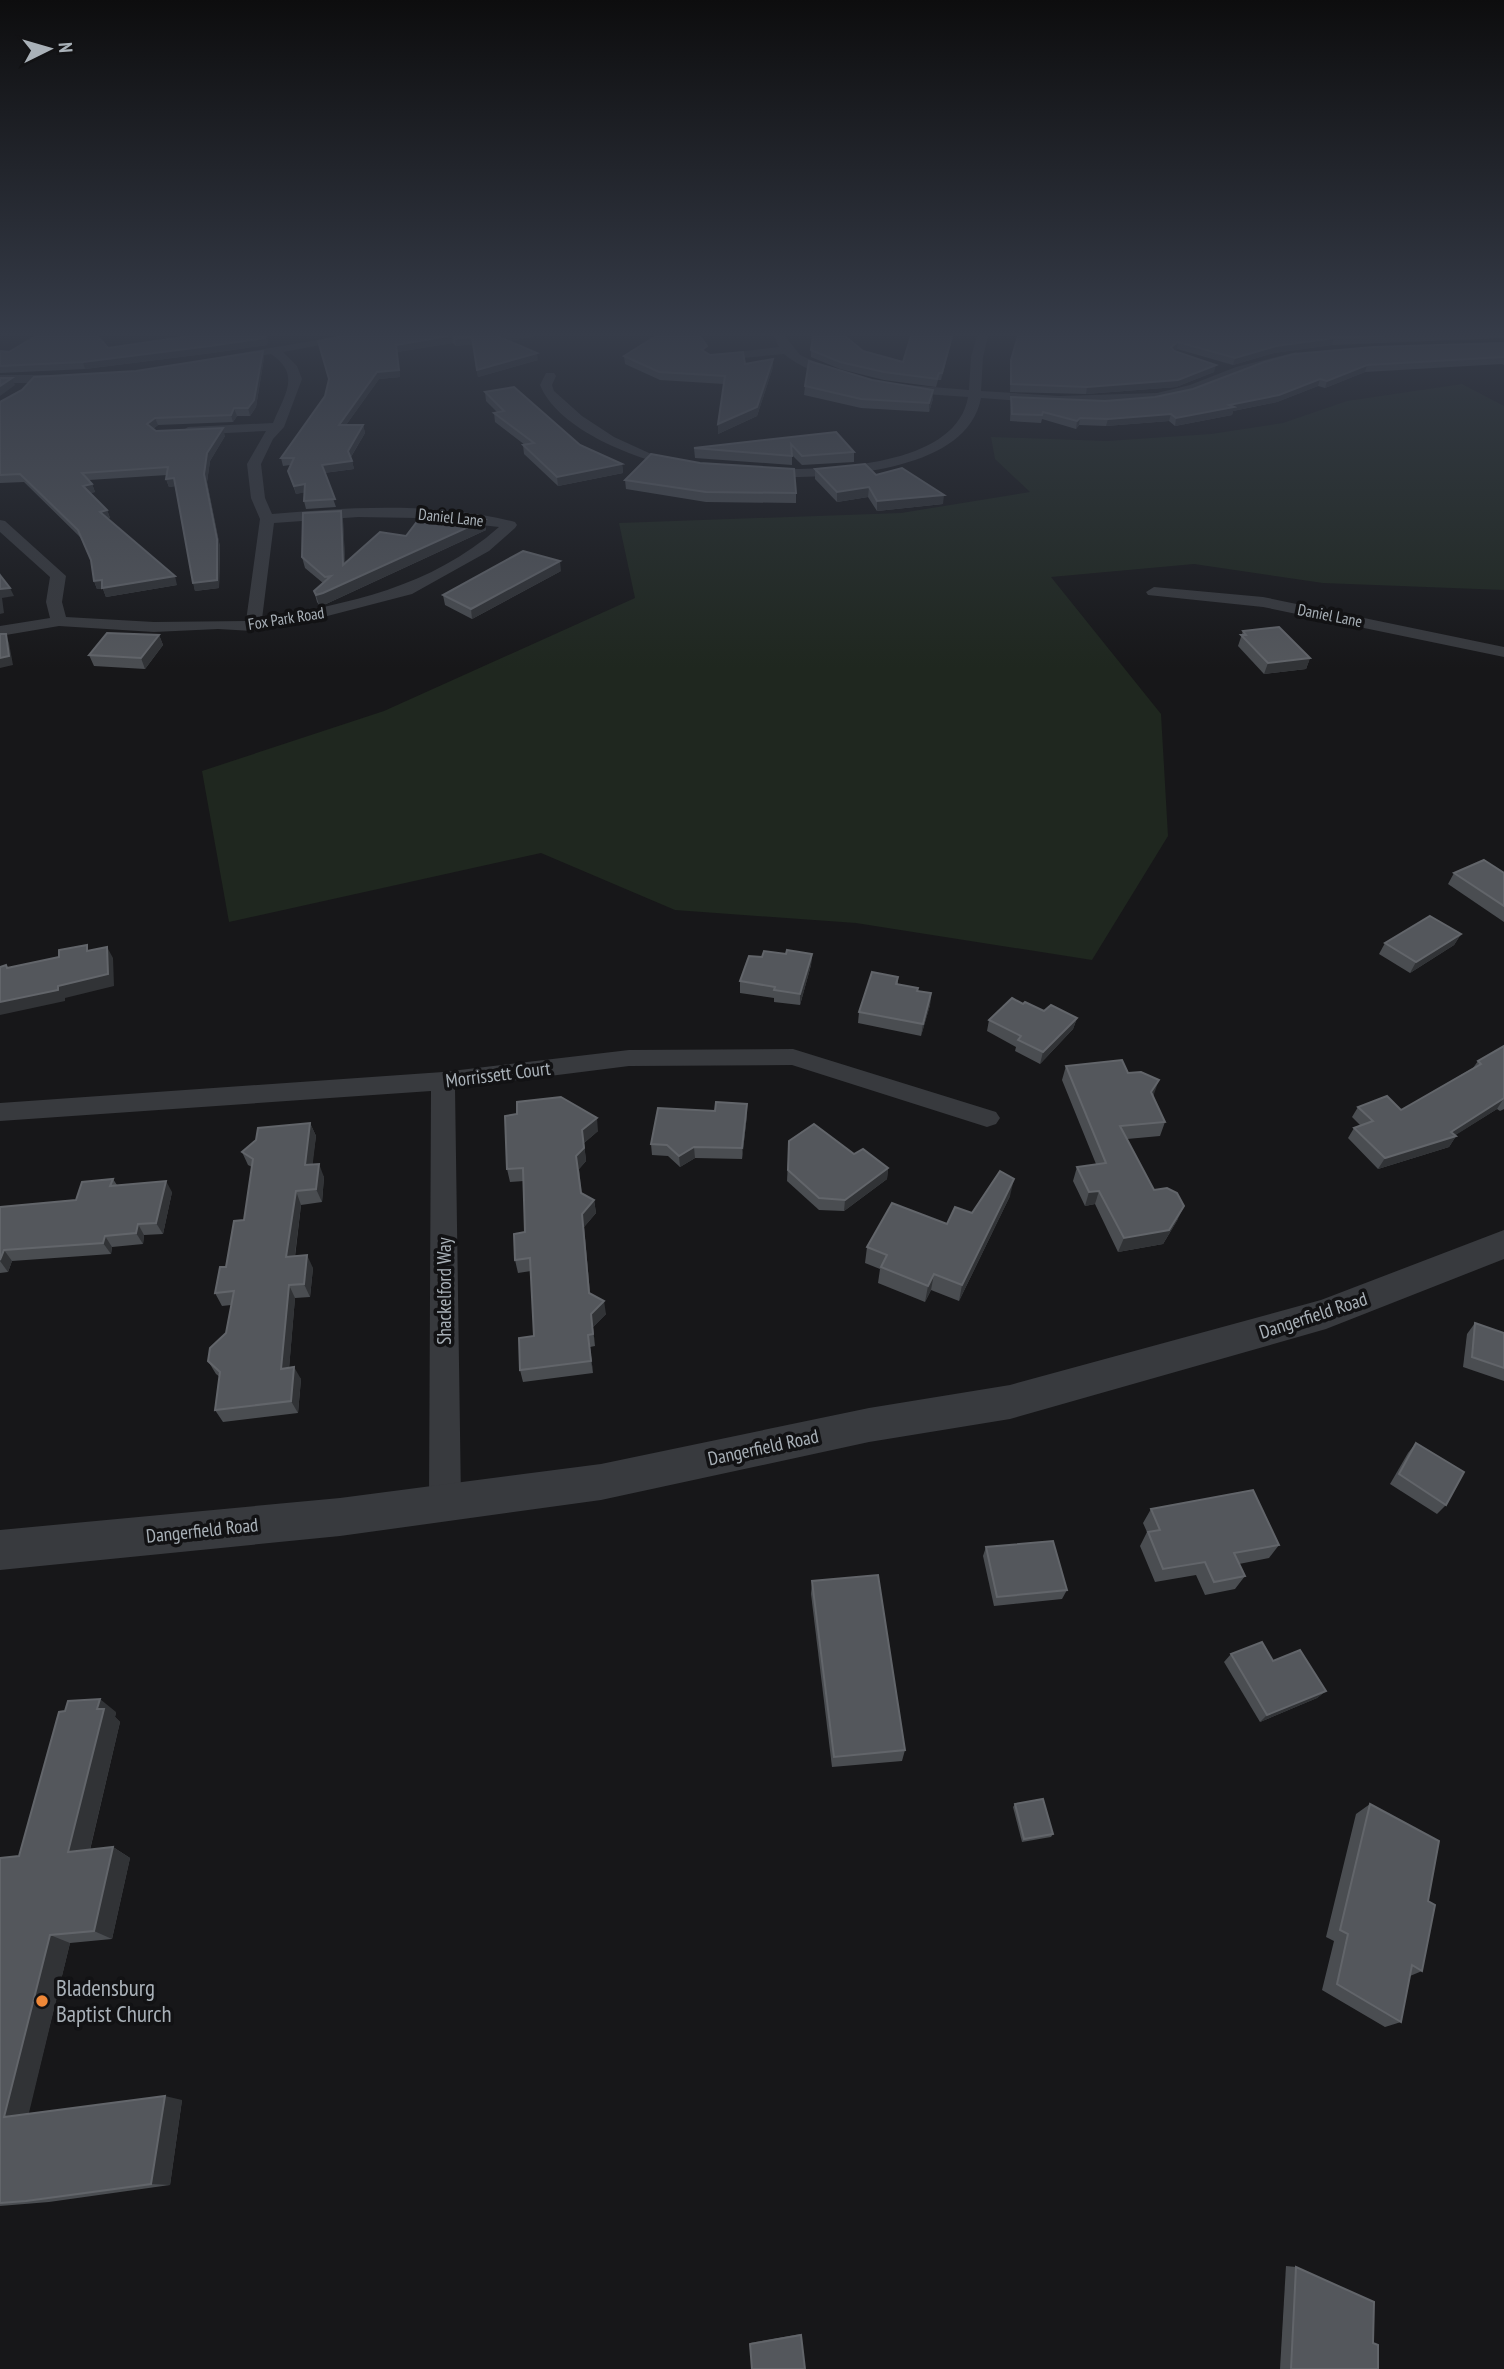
<svg xmlns="http://www.w3.org/2000/svg" width="1504" height="2369" viewBox="0 0 1504 2369" font-family="'PT Sans Narrow',sans-serif">
  <style>
    .green { fill: #1f271f }
    .lines { fill: none; stroke-linecap: round; stroke-linejoin: round }
    .minor { fill: #383a3e; fill-rule: evenodd }
    .tertiary { fill: #383a3e; fill-rule: evenodd }
    .wall { fill: #4a4d51 }
    .shaded-wall { fill: #313336 }
    .building { fill: #54575c; stroke: #62656a; stroke-width: 2 }
    .poi-dot { fill: #ef8838; stroke: #121214; stroke-width: 2.5 }
    .labels { text-anchor: middle; stroke-width: 7; stroke-linejoin: round; paint-order: stroke }
    .far-street-label { font-size: 16px; fill: #a9b1b8; stroke: #121214 }
    .street-label { font-size: 19px; fill: #a9b1b8; stroke: #121214 }
    .near-poi-label { font-size: 23px; fill: #a9b1b8; stroke: #121214; text-anchor: start }
  </style>
  <rect width="100%" height="100%" fill="#171719"/>
  <polygon class="green" points="1462,384 1504,406 1504,590 1323,583 1194,564 1051,577 1161,714 1168,836 1092,960 856,923 675,910 541,853 229,922 202,771 384,711 635,598 619,523 901,513 1030,492 995,459 991,437 1107,441 1211,434 1283,423 1347,401"/>
  <g class="lines">
    <g class="minor">
      <path d="M 341,336 L 369,336 L 283,352 L 297,366 L 302,379 L 284,427 L 273,439 L 261,464 L 265,498 L 272,514 C 352,507 436,502 515,522 L 517,525 L 515,528 L 489,551 L 412,594 L 312,620 L 253,631 L 218,629 L 154,632 L 59,626 L 0,636 L 0,626 L 50,618 L 46,602 L 50,577 L 0,532 L 0,520 L 5,521 L 66,576 L 62,602 L 66,617 L 154,622 L 246,621 L 260,519 L 251,498 L 247,464 L 266,431 L 188,435 L 182,431 L 188,427 L 273,423 C 284,395 302,375 271,354 L 228,361 L 222,358 L 224,356 ZM 358,517 L 418,518 L 499,527 C 430,588 349,603 262,619 L 274,523 Z"/>
      <path d="M 774,336 L 785,336 L 800,355 L 848,377 L 842,381 C 821,375 801,368 784,354 L 711,361 L 705,358 L 711,355 L 779,347 Z"/>
      <path d="M 977,336 L 988,336 L 983,357 L 981,391 L 1059,396 L 1157,393 L 1190,385 L 1236,367 L 1296,352 L 1302,355 L 1244,371 L 1198,391 L 1157,401 L 1059,404 L 981,398 C 966,477 822,478 760,477 L 753,473 L 760,469 C 817,470 956,470 968,397 L 897,392 L 891,388 L 897,384 L 969,390 L 971,357 Z"/>
      <path d="M 546,373 L 554,373 L 556,376 L 552,385 L 554,391 L 582,416 L 614,437 L 649,453 L 688,462 L 690,465 L 683,469 C 638,460 559,431 540,385 Z"/>
      <polygon points="0,375 68,375 74,379 68,383 0,383"/>
      <polygon points="1154,587 1263,597 1504,647 1504,657 1263,607 1148,595 1146,592"/>
      <polygon points="793,1049 996,1112 1000,1118 996,1124 987,1127 792,1065 629,1066 455,1088 461,1501 456,1511 445,1516 434,1511 429,1501 431,1091 0,1121 0,1103 443,1072 629,1050"/>
    </g>
    <polygon class="tertiary" points="1504,1230 1504,1259 1326,1329 1010,1419 869,1442 601,1500 340,1536 0,1570 0,1530 340,1498 601,1464 869,1408 1010,1385 1321,1300"/>
  </g>
  <g class="wall">
    <polygon points="189,336 268,336 267,345 212,353 85,369 0,373 0,351 108,348"/>
    <polygon points="343,336 535,336 509,341 538,360 478,377 473,344 456,346 453,343 397,352 400,377 379,379 346,425 363,425 365,433 351,457 354,469 324,473 336,507 306,509 304,501 304,492 296,494 288,471 290,465 283,466 281,458 325,396"/>
    <polygon points="911,336 953,336 941,380 938,380 936,387 884,380 840,369 811,357 811,350 863,351 903,362"/>
    <polygon points="1018,336 1504,336 1504,338 1332,345 1274,353 1233,365 1177,349 1174,351 1214,372 1176,387 1086,394 1010,392 1011,360"/>
    <polygon points="1504,343 1504,365 1502,364 1365,372 1325,388 1318,386 1277,402 1233,411 1232,415 1175,426 1169,421 1106,426 1079,425 1076,429 1042,419 1041,423 1010,421 1011,397 1105,401 1155,397"/>
    <polygon points="263,351 264,358 256,407 250,416 237,416 233,422 158,425 153,429 156,431 225,436 210,461 207,482 220,547 219,588 195,591 175,486 169,487 166,479 167,475 89,480 92,484 95,492 90,493 107,510 110,518 107,519 177,585 106,597 103,589 97,589 94,581 91,561 81,538 24,482 0,483 0,402 136,371"/>
    <polygon points="707,353 745,364 773,359 773,367 757,416 718,434 724,384 660,380 625,364 624,356"/>
    <polygon points="872,380 933,390 933,399 929,412 861,408 804,395 805,386"/>
    <polygon points="485,392 580,445 622,464 623,473 558,486 524,454 523,445 525,445 495,422 494,413 497,412 486,401"/>
    <polygon points="836,432 854,452 854,462 802,465 792,455 792,465 695,458 694,448"/>
    <polygon points="815,469 876,475 943,504 877,511 868,497 837,502 815,479"/>
    <polygon points="625,480 796,493 796,503 706,502 626,489"/>
    <polygon points="341,511 343,521 345,563 406,536 484,520 486,530 326,604 319,605 317,602 314,591 323,583 305,568 302,557"/>
    <polygon points="561,571 472,619 445,605 443,595"/>
    <polygon points="1243,631 1310,658 1306,669 1264,674 1238,646"/>
    <polygon points="159,635 163,645 145,669 94,666 89,655"/>
    <polygon points="1454,873 1504,873 1504,922 1448,884"/>
    <polygon points="1461,934 1454,945 1410,973 1379,954 1385,943"/>
    <polygon points="786,954 812,954 811,965 800,1005 774,1002 774,998 740,993 740,981 762,957"/>
    <polygon points="898,977 898,984 917,991 931,993 930,1005 921,1036 858,1023 859,1012"/>
    <polygon points="1023,1004 1044,1011 1077,1018 1073,1029 1040,1064 1015,1051 1016,1047 987,1031 989,1020"/>
    <polygon points="1504,1046 1504,1109 1500,1111 1497,1109 1455,1135 1456,1136 1449,1147 1378,1169 1348,1138 1354,1128 1360,1125 1352,1117 1358,1107 1401,1110 1473,1068 1478,1061"/>
    <polygon points="1066,1066 1128,1073 1154,1094 1153,1096 1165,1122 1160,1136 1127,1139 1154,1190 1178,1219 1163,1244 1118,1252 1095,1204 1085,1206 1073,1181 1077,1167 1096,1164 1062,1080"/>
    <polygon points="747,1104 747,1115 742,1159 695,1158 680,1167 668,1156 652,1155 651,1144 715,1111"/>
    <polygon points="517,1114 598,1131 584,1143 586,1161 579,1169 581,1193 594,1200 596,1213 584,1227 590,1293 606,1314 593,1327 595,1346 590,1347 593,1373 523,1382 520,1370 534,1336 531,1271 518,1273 515,1260 525,1232 524,1181 510,1182 507,1169"/>
    <polygon points="310,1123 316,1136 312,1164 324,1177 322,1202 301,1205 295,1257 313,1268 310,1297 295,1298 289,1368 301,1379 298,1413 223,1422 215,1410 220,1377 216,1374 208,1361 226,1333 231,1305 222,1306 215,1293 244,1220 252,1167 248,1165 242,1152 256,1140"/>
    <polygon points="789,1141 854,1154 888,1168 887,1179 844,1211 819,1210 787,1181"/>
    <polygon points="113,1179 117,1185 172,1192 163,1234 144,1235 143,1244 112,1247 111,1254 12,1261 8,1272 0,1273 0,1207 76,1200"/>
    <polygon points="1010,1196 959,1301 931,1290 925,1302 878,1283 880,1269 865,1263 867,1247 947,1224"/>
    <polygon points="1475,1323 1504,1333 1504,1381 1463,1367 1467,1334"/>
    <polygon points="1416,1443 1446,1505 1437,1514 1390,1484 1408,1453"/>
    <polygon points="1151,1509 1279,1545 1269,1558 1239,1564 1245,1576 1235,1589 1205,1595 1196,1575 1155,1582 1140,1546 1147,1532 1143,1523"/>
    <polygon points="986,1547 1067,1590 1062,1599 994,1606 983,1556"/>
    <polygon points="812,1581 905,1750 902,1761 832,1767 811,1594"/>
    <polygon points="1231,1654 1326,1691 1317,1698 1260,1722 1224,1662"/>
    <polygon points="116,1712 115,1717 120,1722 90,1850 113,1847 130,1858 112,1939 70,1943 28,2114 182,2100 170,2185 49,2202 0,2206 0,1858 19,1856"/>
    <polygon points="1015,1804 1053,1834 1051,1837 1022,1842 1013,1807"/>
    <polygon points="1370,1804 1428,1901 1422,1971 1410,1976 1401,2022 1385,2027 1322,1990 1334,1941 1326,1937 1356,1814"/>
    <polygon points="1286,2266 1296,2267 1373,2343 1378,2369 1280,2369"/>
    <polygon points="801,2334 805,2369 752,2369 750,2343"/>
  </g>
  <g class="shaded-wall">
    <polygon points="268,336 267,345 212,353 85,369 83,362"/>
    <polygon points="448,336 452,336 453,343 397,352 400,377 379,379 341,432 339,425 396,345"/>
    <polygon points="497,336 535,336 498,343"/>
    <polygon points="952,336 953,336 941,380 942,373"/>
    <polygon points="472,337 473,344 456,346 455,339"/>
    <polygon points="1334,338 1332,345 1274,353 1233,365 1235,358 1276,346"/>
    <polygon points="1178,342 1177,349 1169,354 1171,347"/>
    <polygon points="263,351 264,358 256,407 250,416 248,408"/>
    <polygon points="537,353 538,360 478,377 477,370"/>
    <polygon points="773,359 773,367 757,416 718,434 718,424"/>
    <polygon points="1216,365 1214,372 1176,387 1086,394 1087,387"/>
    <polygon points="1367,365 1365,372 1325,388 1327,381"/>
    <polygon points="12,378 15,385 0,396 0,386"/>
    <polygon points="1320,379 1318,386 1277,402 1233,411 1232,415 1175,426 1176,418"/>
    <polygon points="933,390 933,399 929,412 929,403"/>
    <polygon points="234,408 237,416 233,422 231,415"/>
    <polygon points="1171,414 1169,421 1106,426 1108,419"/>
    <polygon points="155,418 158,425 150,431 147,424"/>
    <polygon points="1080,418 1079,425 1076,429 1077,421"/>
    <polygon points="363,425 365,433 350,458 348,451"/>
    <polygon points="223,428 225,436 210,461 207,482 220,547 219,588 195,591 193,583 207,453"/>
    <polygon points="352,461 354,469 323,473 322,465"/>
    <polygon points="622,464 623,473 558,486 557,477"/>
    <polygon points="174,478 177,486 169,487 166,479"/>
    <polygon points="92,484 95,492 86,494 83,486"/>
    <polygon points="305,484 307,492 296,494 294,486"/>
    <polygon points="869,487 868,497 837,502 837,492"/>
    <polygon points="944,495 943,504 877,511 877,501"/>
    <polygon points="107,510 110,518 103,520 100,512"/>
    <polygon points="341,511 343,521 346,575 343,565"/>
    <polygon points="484,520 486,530 326,604 319,605 316,595"/>
    <polygon points="560,561 561,571 472,619 471,609"/>
    <polygon points="175,576 177,585 106,597 103,589 97,589 94,581"/>
    <polygon points="10,588 14,596 2,598 4,613 0,614 0,589"/>
    <polygon points="6,634 9,643 13,665 0,668 0,658"/>
    <polygon points="159,635 163,645 145,669 141,658"/>
    <polygon points="1310,658 1306,669 1264,674 1268,663"/>
    <polygon points="1461,934 1454,945 1410,973 1416,962"/>
    <polygon points="107,947 113,958 114,986 65,998 65,1001 0,1015 0,1002 58,986"/>
    <polygon points="812,954 811,965 800,1005 800,994"/>
    <polygon points="931,993 930,1005 921,1036 923,1024"/>
    <polygon points="1077,1018 1073,1029 1040,1064 1043,1052"/>
    <polygon points="1159,1080 1154,1094 1146,1106 1151,1092"/>
    <polygon points="1504,1098 1497,1109 1451,1138 1456,1136 1449,1147 1378,1169 1385,1158 1451,1132"/>
    <polygon points="747,1104 747,1115 742,1159 742,1148"/>
    <polygon points="597,1118 598,1131 584,1143 586,1161 579,1169 583,1205 576,1156 582,1130"/>
    <polygon points="310,1123 316,1136 311,1179 305,1165"/>
    <polygon points="694,1147 695,1158 680,1167 679,1156"/>
    <polygon points="319,1164 324,1177 322,1202 316,1189"/>
    <polygon points="888,1168 887,1179 844,1211 845,1200"/>
    <polygon points="1014,1179 1010,1196 959,1301 962,1285"/>
    <polygon points="166,1181 172,1192 163,1234 156,1223"/>
    <polygon points="296,1191 301,1205 293,1270 286,1257"/>
    <polygon points="1099,1191 1095,1204 1085,1206 1089,1192"/>
    <polygon points="594,1200 596,1213 584,1227 591,1305 582,1214"/>
    <polygon points="1184,1206 1178,1219 1163,1244 1118,1252 1124,1238"/>
    <polygon points="138,1224 144,1235 143,1244 136,1233"/>
    <polygon points="105,1236 112,1247 111,1254 103,1243"/>
    <polygon points="4,1250 12,1261 8,1272 0,1261"/>
    <polygon points="307,1255 313,1268 310,1297 304,1284"/>
    <polygon points="934,1274 931,1290 925,1302 928,1286"/>
    <polygon points="289,1285 295,1298 288,1381 281,1369"/>
    <polygon points="604,1301 606,1314 593,1327 595,1346 591,1314"/>
    <polygon points="588,1335 590,1347 593,1373 591,1361"/>
    <polygon points="294,1367 301,1379 298,1413 291,1401"/>
    <polygon points="1326,1691 1317,1698 1260,1722 1267,1715"/>
    <polygon points="100,1699 116,1712 115,1717 120,1722 87,1862 68,1852"/>
    <polygon points="113,1847 130,1858 112,1939 94,1931"/>
    <polygon points="50,1935 70,1943 27,2121 4,2117"/>
    <polygon points="165,2096 182,2100 170,2185 151,2184"/>
  </g>
  <g class="building">
    <polygon points="36,336 98,336 108,348 189,336 265,336 265,338 210,346 83,362 0,366 0,351 9,352"/>
    <polygon points="343,336 448,336 396,345 399,370 377,372 339,425 363,425 348,451 352,461 322,465 335,499 304,501 305,484 294,486 288,471 294,458 281,458 325,396 329,379 318,341"/>
    <polygon points="453,336 497,336 537,353 477,370 472,337 455,339"/>
    <polygon points="656,336 700,336 707,346 702,350 710,355 743,352 745,364 773,359 757,407 718,424 725,376 659,372 624,356"/>
    <polygon points="813,336 845,336 863,351 903,362 911,336 952,336 942,373 939,373 937,379 884,372 840,362 811,350"/>
    <polygon points="1018,336 1383,336 1334,338 1276,346 1235,358 1178,342 1171,347 1174,351 1216,365 1178,380 1087,387 1011,384 1011,360"/>
    <polygon points="1504,343 1504,357 1367,365 1327,381 1320,379 1279,395 1229,405 1234,407 1176,418 1171,414 1108,419 1080,418 1077,421 1043,412 1042,415 1012,414 1011,397 1105,401 1155,397 1193,389 1264,362 1294,354 1373,347"/>
    <polygon points="263,351 254,400 248,408 234,408 231,415 155,418 147,424 156,431 223,428 207,453 204,474 217,539 217,580 193,583 174,478 166,479 168,467 82,473 92,484 83,486 107,510 100,512 175,576 102,588 102,580 94,581 91,560 78,530 20,474 0,475 0,402 22,390 34,377 136,371"/>
    <polygon points="809,361 872,380 933,390 929,403 861,399 805,386"/>
    <polygon points="0,378 12,378 0,386"/>
    <polygon points="514,387 580,445 622,464 557,477 523,445 534,443 494,413 504,411 485,392"/>
    <polygon points="836,432 854,452 802,456 791,444 792,456 694,448"/>
    <polygon points="651,454 700,463 794,469 796,493 706,492 625,480"/>
    <polygon points="865,464 876,475 902,468 944,495 877,501 869,487 837,492 815,469"/>
    <polygon points="341,511 343,565 380,532 406,536 422,515 484,520 323,593 316,595 314,591 331,576 325,577 302,557 303,513"/>
    <polygon points="523,551 560,561 471,609 443,595"/>
    <polygon points="0,575 10,588 0,589"/>
    <polygon points="1279,627 1310,658 1268,663 1241,635 1246,635 1243,631"/>
    <polygon points="107,633 159,635 141,658 89,655"/>
    <polygon points="0,634 6,634 9,656 0,658"/>
    <polygon points="1484,860 1504,873 1504,906 1454,873"/>
    <polygon points="1430,916 1461,934 1416,962 1385,943"/>
    <polygon points="87,945 87,951 107,947 108,974 58,986 58,990 0,1002 0,967 6,965 7,968 59,957 59,950"/>
    <polygon points="787,950 812,954 800,994 774,990 775,987 740,981 749,956 762,957 764,951 786,954"/>
    <polygon points="872,972 898,977 896,984 918,988 917,991 931,993 923,1024 859,1012"/>
    <polygon points="1012,998 1023,1004 1025,1002 1044,1011 1051,1005 1077,1018 1043,1052 1018,1040 1021,1036 989,1020"/>
    <polygon points="1504,1046 1504,1098 1451,1132 1456,1136 1385,1158 1354,1128 1373,1121 1358,1107 1387,1096 1401,1110 1481,1064 1478,1061"/>
    <polygon points="1122,1060 1128,1073 1141,1072 1159,1080 1151,1092 1165,1122 1120,1126 1154,1190 1167,1188 1177,1193 1184,1206 1169,1230 1124,1238 1099,1191 1089,1192 1077,1167 1106,1163 1066,1066"/>
    <polygon points="561,1097 597,1118 582,1130 584,1148 576,1156 581,1193 594,1200 582,1214 589,1293 604,1301 591,1314 593,1334 588,1335 591,1361 520,1370 519,1338 534,1336 530,1258 515,1260 514,1234 525,1232 523,1168 507,1169 505,1116 517,1114 517,1102"/>
    <polygon points="716,1102 747,1104 742,1148 694,1147 679,1156 667,1145 651,1144 658,1108 715,1111"/>
    <polygon points="310,1123 305,1165 319,1164 316,1189 296,1191 286,1257 307,1255 304,1284 289,1285 281,1369 294,1367 291,1401 215,1410 220,1372 208,1361 210,1348 226,1333 234,1291 215,1293 220,1267 226,1267 234,1221 244,1220 253,1159 242,1152 256,1140 258,1128"/>
    <polygon points="814,1124 854,1154 863,1149 888,1168 845,1200 819,1198 788,1170 789,1141"/>
    <polygon points="1000,1171 1014,1179 962,1285 934,1274 928,1286 881,1267 887,1255 867,1247 892,1203 947,1224 955,1207 972,1213"/>
    <polygon points="113,1179 110,1186 166,1181 156,1223 138,1224 136,1233 105,1236 103,1243 4,1250 0,1260 0,1207 76,1200 82,1182"/>
    <polygon points="1475,1323 1504,1333 1504,1368 1472,1357"/>
    <polygon points="1416,1443 1464,1472 1446,1505 1399,1474"/>
    <polygon points="1253,1490 1279,1545 1234,1553 1245,1576 1214,1582 1205,1562 1163,1569 1148,1532 1160,1530 1151,1509"/>
    <polygon points="1053,1541 1067,1590 997,1597 986,1547"/>
    <polygon points="878,1575 905,1750 834,1757 812,1581"/>
    <polygon points="1262,1642 1273,1661 1300,1650 1326,1691 1267,1715 1231,1654"/>
    <polygon points="100,1699 97,1709 104,1709 68,1852 113,1847 94,1931 50,1935 4,2117 165,2096 151,2184 26,2201 0,2203 0,1858 19,1856 59,1712 65,1711 68,1701"/>
    <polygon points="1043,1799 1053,1834 1024,1839 1015,1804"/>
    <polygon points="1370,1804 1439,1841 1428,1901 1435,1905 1422,1971 1412,1965 1401,2022 1337,1984 1348,1934 1340,1930"/>
    <polygon points="1296,2267 1374,2302 1373,2343 1378,2345 1378,2369 1291,2369"/>
    <polygon points="801,2335 805,2369 752,2369 750,2344"/>
  </g>
  <linearGradient id="sky" x2="0" y2="1"><stop stop-color="#0d0d0e"/><stop offset="0.5" stop-color="#363c49"/><stop offset="1" stop-color="#363c49" stop-opacity="0"/></linearGradient>
  <rect width="1504" height="668" fill="url(#sky)"/>
  <circle class="poi-dot" cx="42" cy="2001" r="7"/>
  <g class="labels">
    <g class="far-street-label">
      <text transform="translate(451 517) rotate(6)" y="6">Daniel Lane</text>
      <text transform="translate(1330 615) rotate(11)" y="6">Daniel Lane</text>
      <text transform="translate(286 618) rotate(-9)" y="6">Fox Park Road</text>
    </g>
    <g class="street-label">
      <text transform="translate(498 1074) rotate(-7)" y="7">Morrissett Court</text>
      <text transform="translate(444 1291) rotate(-90)" y="7">Shackelford Way</text>
      <text transform="translate(1313 1315) rotate(-18)" y="7">Dangerfield Road</text>
      <text transform="translate(763 1447) rotate(-12)" y="7">Dangerfield Road</text>
      <text transform="translate(202 1530) rotate(-6)" y="7">Dangerfield Road</text>
    </g>
    <g class="near-poi-label">
      <text x="56" y="1996">Bladensburg<tspan x="56" dy="26">Baptist Church</tspan></text>
    </g>
  </g>
  <g transform="translate(49 49) rotate(85)" stroke="#121214" stroke-width="5" paint-order="stroke">
  <path d="M0-5L12 26L0 18L-12 26Z" fill="#a9b1b8"/>
  <text y="-10" font-size="19" font-weight="bold" text-anchor="middle" fill="#a9b1b8">N</text>
  </g>
</svg>
